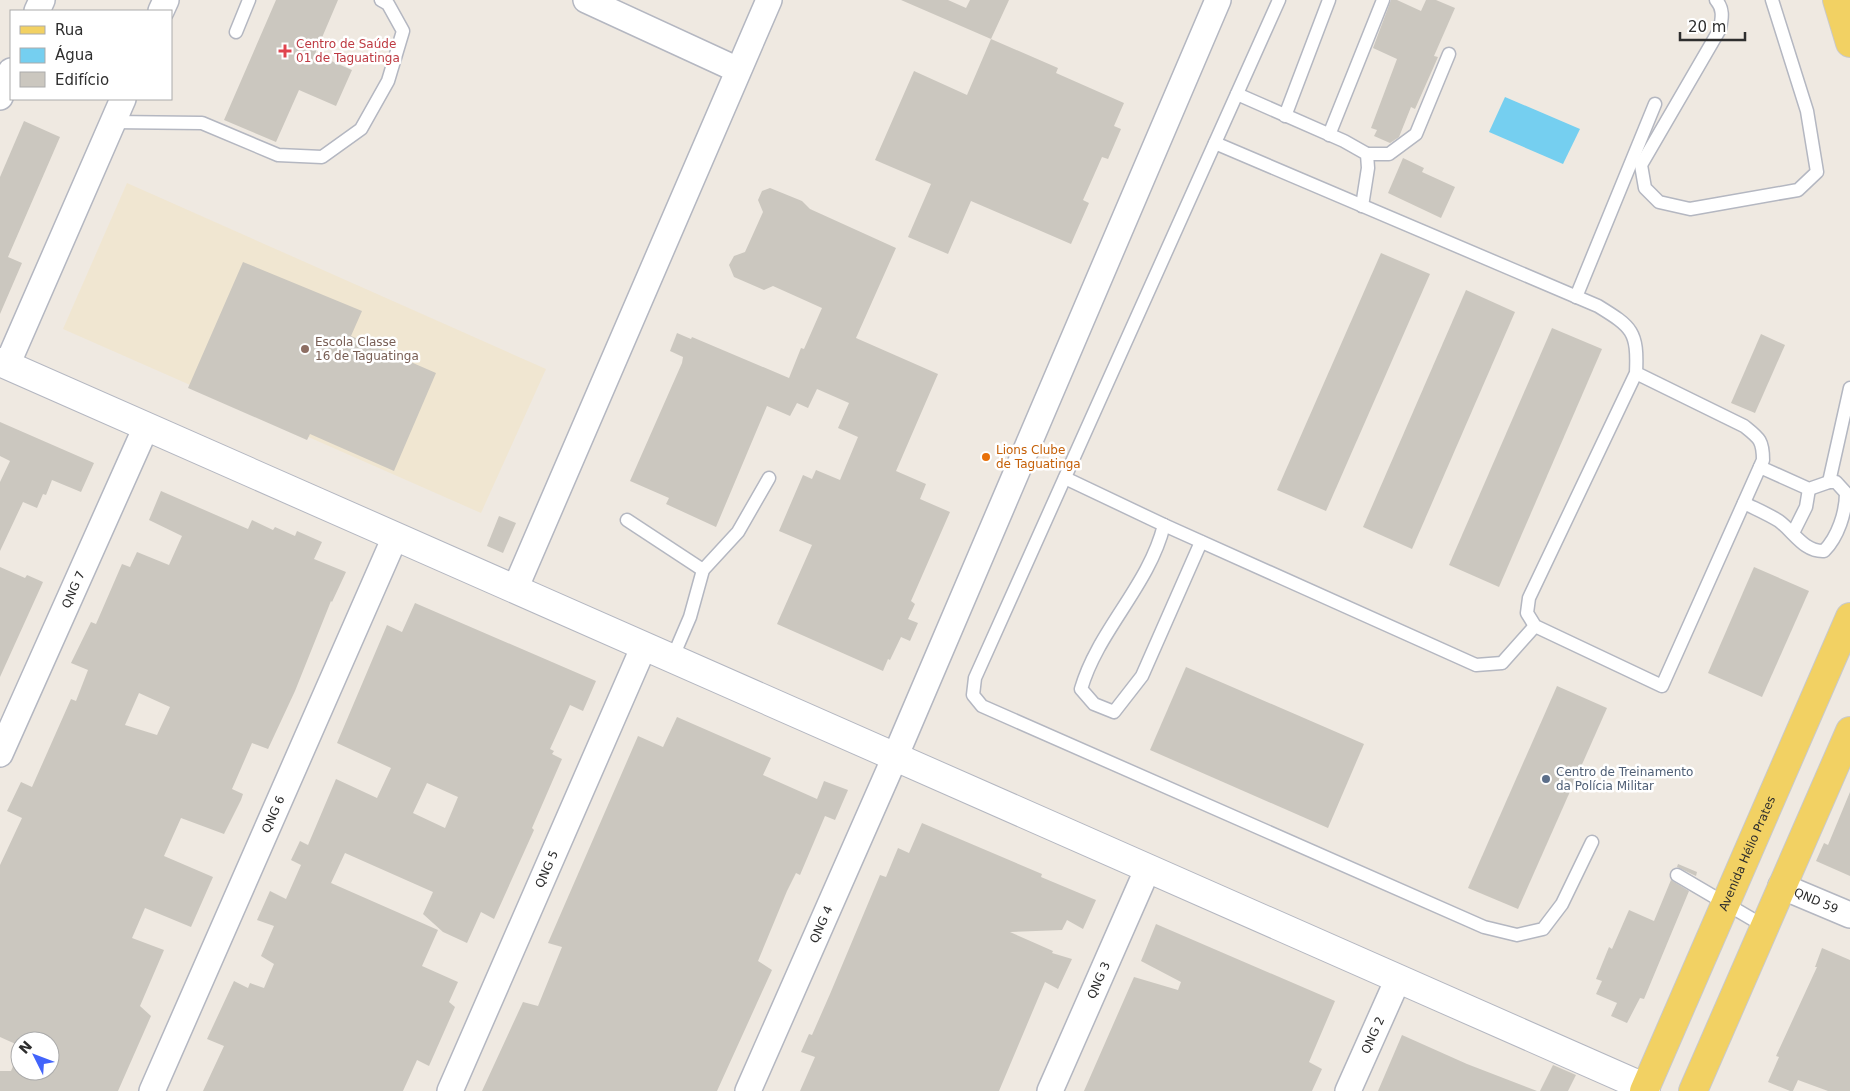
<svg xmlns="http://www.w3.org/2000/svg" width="1850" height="1091" viewBox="0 0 1850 1091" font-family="'DejaVu Sans',sans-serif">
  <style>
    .education { fill: #f0e6d1 }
    .water { fill: #75cff0 }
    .building { fill: #cbc7bf; fill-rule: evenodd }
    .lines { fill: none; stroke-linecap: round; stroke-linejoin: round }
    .lane-casing { stroke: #b4b7c1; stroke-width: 15 }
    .street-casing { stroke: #b4b7c1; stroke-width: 28 }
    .secondary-casing { stroke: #b4b7c1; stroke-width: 30 }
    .primary-casing { stroke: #c9c9c9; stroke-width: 30 }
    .lane { stroke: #fff; stroke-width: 12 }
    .street { stroke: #fff; stroke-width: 25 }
    .secondary { stroke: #fff; stroke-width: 28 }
    .primary { stroke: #f2d163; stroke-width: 28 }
    .health-dot { fill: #e0444e; stroke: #fff; stroke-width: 2 }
    .education-dot { fill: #8d6e63; stroke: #fff; stroke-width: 2 }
    .food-dot { fill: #e8710a; stroke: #fff; stroke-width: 2 }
    .service-dot { fill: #5c6f8a; stroke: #fff; stroke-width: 2 }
    .labels { text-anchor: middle; stroke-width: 5; stroke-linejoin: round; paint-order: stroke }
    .health-label { font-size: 12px; fill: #be3a42; stroke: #fff; text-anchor: start }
    .education-label { font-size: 12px; fill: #785e54; stroke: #fff; text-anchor: start }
    .food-label { font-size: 12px; fill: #c56008; stroke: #fff; text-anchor: start }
    .street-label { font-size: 12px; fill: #2e2e2e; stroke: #fff }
    .service-label { font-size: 12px; fill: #4e5e75; stroke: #fff; text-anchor: start }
  </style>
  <rect width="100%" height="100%" fill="#efe9e1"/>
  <polygon class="education" points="127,183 546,369 481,513 63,329"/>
  <polygon class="water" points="1505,97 1580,129 1563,164 1489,132"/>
  <g class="building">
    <polygon points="276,0 338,0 315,54 352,70 336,106 299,90 276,142 224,120"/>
    <polygon points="901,0 948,0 966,8 970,0 1009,0 991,39"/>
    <polygon points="1391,0 1397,0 1421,11 1426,0 1436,0 1455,8 1434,56 1438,57 1415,109 1411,107 1399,137 1390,143 1374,136 1377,130 1371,128 1397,59 1373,48"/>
    <polygon points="991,39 1058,68 1056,73 1124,103 1114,126 1121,129 1108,159 1102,157 1083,200 1089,203 1071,244 971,201 948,254 908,237 931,184 875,160 914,71 967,95"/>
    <polygon points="24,121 60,137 8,257 22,263 0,314 0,177"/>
    <polygon points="1403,158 1424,168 1422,172 1455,187 1441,218 1388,193"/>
    <polygon points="770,188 802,201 810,209 896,248 856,338 938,374 896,471 926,484 920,499 950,512 911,601 915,604 908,619 918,623 910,641 901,637 890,660 888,659 883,671 777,624 812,545 779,531 803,475 812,479 816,470 840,480 858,437 838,428 849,403 817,389 808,408 797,403 790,416 767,406 716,527 666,504 669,498 630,481 682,363 683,357 670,351 677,333 691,339 692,337 789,378 801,348 804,349 822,308 773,286 764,290 734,277 729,265 734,256 745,252 763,212 758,200 762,191"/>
    <polygon points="1381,253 1430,274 1326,511 1277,490"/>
    <polygon points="243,262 362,311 351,336 436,373 394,471 310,434 307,440 188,388"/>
    <polygon points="1466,290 1515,312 1412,549 1363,527"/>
    <polygon points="1552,328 1602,349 1499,587 1449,565"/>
    <polygon points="1761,334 1785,345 1755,413 1731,403"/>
    <polygon points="0,422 94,463 81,492 52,480 46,495 43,494 37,508 23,502 0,551 0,482 10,461 0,456"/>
    <path d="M 161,491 L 248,529 L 252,520 L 273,530 L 275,527 L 295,536 L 297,531 L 322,542 L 314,559 L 346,572 L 332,602 L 331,601 L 295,691 L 268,749 L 252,743 L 232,789 L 243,794 L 241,800 L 224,834 L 181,818 L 164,856 L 213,877 L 191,927 L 145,908 L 132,938 L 164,950 L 140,1006 L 151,1016 L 118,1091 L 0,1091 L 0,1071 L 11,1071 L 20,1050 L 20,1071 L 50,1071 L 50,1041 L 20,1041 L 20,1046 L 0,1037 L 0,865 L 22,818 L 7,811 L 21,782 L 32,787 L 71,699 L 76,701 L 88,670 L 71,663 L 91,622 L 96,624 L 122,564 L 130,567 L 137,552 L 169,565 L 182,536 L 149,520 ZM 139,693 L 170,707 L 157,735 L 125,725 Z"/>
    <polygon points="499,516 516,523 503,553 487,546"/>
    <polygon points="0,567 25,578 27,575 43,582 0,677"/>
    <polygon points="1754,567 1809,591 1762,697 1708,673"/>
    <path d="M 415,603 L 596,681 L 583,711 L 570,705 L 550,749 L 554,751 L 552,754 L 562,759 L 532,828 L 534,830 L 494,919 L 481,912 L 467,943 L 443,932 L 423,914 L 433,892 L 345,853 L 331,883 L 438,930 L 422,966 L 458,982 L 449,1002 L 455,1007 L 429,1066 L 417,1060 L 403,1091 L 203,1091 L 224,1046 L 207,1039 L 234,981 L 248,988 L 250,983 L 264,988 L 274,964 L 261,956 L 274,926 L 257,920 L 270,891 L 286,899 L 301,865 L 291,860 L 300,841 L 308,845 L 336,779 L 377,798 L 391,768 L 337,743 L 387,625 L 402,632 ZM 427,783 L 458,797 L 445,828 L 413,813 Z"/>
    <polygon points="1186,667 1364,744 1328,828 1150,750"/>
    <polygon points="1557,686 1607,708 1518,909 1468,888"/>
    <polygon points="677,717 771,758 763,775 817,799 824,781 848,790 835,820 825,816 800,875 796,873 787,891 758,961 772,970 717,1091 482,1091 523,1002 538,1006 562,947 548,943 638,736 663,747"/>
    <polygon points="1850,792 1850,876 1816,861 1824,843 1828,845"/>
    <polygon points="922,823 1042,874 1041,877 1096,900 1083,929 1067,920 1062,930 1010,932 1053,951 1052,953 1072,959 1058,989 1045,982 999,1091 800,1091 815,1057 801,1052 809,1034 812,1035 830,994 880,875 886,877 898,848 909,853"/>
    <polygon points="1678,864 1697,872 1696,876 1677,867"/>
    <polygon points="1671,880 1689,891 1644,999 1640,998 1627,1023 1611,1016 1617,1003 1596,994 1602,981 1596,979 1609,947 1612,949 1629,910 1654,921"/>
    <polygon points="1156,924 1335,1001 1309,1062 1322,1069 1312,1091 1084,1091 1134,977 1178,990 1181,982 1141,961"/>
    <polygon points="1822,948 1850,960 1850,1091 1828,1091 1798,1080 1793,1091 1790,1091 1768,1082 1779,1057 1776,1056 1817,967 1815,967"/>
    <polygon points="1402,1035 1467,1064 1537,1091 1378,1091"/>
    <polygon points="1553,1065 1576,1075 1568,1091 1540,1091"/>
  </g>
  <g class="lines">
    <g class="lane-casing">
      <g id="lane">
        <polyline points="1279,0 975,678 973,695 982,706 1484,927 1517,935 1543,929 1562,904 1592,842"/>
        <path d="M 1716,0 C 1724,9 1722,18 1720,29 L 1641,165 L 1645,188 L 1659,202 L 1690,209 L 1798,190 L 1817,172 L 1807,111 L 1772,0"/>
        <polyline points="236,32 249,0"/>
        <polyline points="1237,94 1344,141 1367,154 1368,168 1362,206"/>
        <polyline points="1285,116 1329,0"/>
        <polyline points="112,122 202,123 278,155 322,157 361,129 388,81 403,31 388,4 381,0"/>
        <polyline points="1329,135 1383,0"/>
        <path d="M 1215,143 L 1598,306 C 1632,327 1638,331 1636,373 L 1529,598 L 1527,613 L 1535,626 L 1662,686 L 1763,460 C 1763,440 1759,438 1744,426 L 1636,373"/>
        <polyline points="1367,154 1389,154 1416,134 1449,54"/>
        <polyline points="1576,297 1655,104"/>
        <path d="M 1065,478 L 1164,525 C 1149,586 1098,630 1081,689 L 1094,704 L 1114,712 L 1142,676 L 1201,542"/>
        <polyline points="1829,482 1850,388"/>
        <path d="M 1744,503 C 1756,509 1768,514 1779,521 C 1794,532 1804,552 1824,551 C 1838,537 1846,512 1846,493 L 1836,482 L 1829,482 L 1809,489 L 1760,467"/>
        <polyline points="627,520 703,570"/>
        <polyline points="1164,525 1476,665 1502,663 1535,626"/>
        <polyline points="1793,533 1806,507 1809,489"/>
        <polyline points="672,659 690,617 703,570 738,532 769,478"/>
        <polyline points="1677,875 1764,926"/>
      </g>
    </g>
    <g class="street-casing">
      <g id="street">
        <polyline points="586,0 738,70"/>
        <polyline points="37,11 42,0"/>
        <polyline points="161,11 166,0"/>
        <polyline points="0,97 11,71"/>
        <polyline points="7,365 123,99"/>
        <polyline points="515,589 769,0"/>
        <path id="s1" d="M 0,754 L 146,427"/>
        <path id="s2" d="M 1781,886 L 1850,915"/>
        <path id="s3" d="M 152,1091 L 395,537"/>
        <path id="s4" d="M 450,1091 L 644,646"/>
        <path id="s5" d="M 748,1091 L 895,757 L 1218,0"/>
        <path id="s6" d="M 1050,1091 L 1148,868"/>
        <path id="s7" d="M 1348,1091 L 1398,979"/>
      </g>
    </g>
    <g class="secondary-casing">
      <polyline id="secondary" points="0,362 1646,1088"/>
    </g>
    <g class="primary-casing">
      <g id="primary">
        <polyline points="1837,0 1850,43"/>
        <path id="s8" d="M 1644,1091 L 1850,617"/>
        <polyline points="1693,1091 1850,731"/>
      </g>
    </g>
    <use href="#lane" class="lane"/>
    <use href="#street" class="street"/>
    <use href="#secondary" class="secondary"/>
    <use href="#primary" class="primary"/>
  </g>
  <path class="health-dot" d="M282.5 43.5h5v5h5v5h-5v5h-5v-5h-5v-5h5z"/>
  <circle class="education-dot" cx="305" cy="349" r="5"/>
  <circle class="food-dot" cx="986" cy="457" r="5"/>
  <circle class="service-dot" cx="1546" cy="779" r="5"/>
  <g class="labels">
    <g class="health-label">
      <text x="296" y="48">Centro de Saúde<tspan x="296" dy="14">01 de Taguatinga</tspan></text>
    </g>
    <g class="education-label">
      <text x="315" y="346">Escola Classe<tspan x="315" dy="14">16 de Taguatinga</tspan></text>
    </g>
    <g class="food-label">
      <text x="996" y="454">Lions Clube<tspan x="996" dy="14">de Taguatinga</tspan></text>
    </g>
    <g class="street-label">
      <text dy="4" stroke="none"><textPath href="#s1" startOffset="180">QNG 7</textPath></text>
      <text dy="4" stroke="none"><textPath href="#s3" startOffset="302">QNG 6</textPath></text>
      <text dy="4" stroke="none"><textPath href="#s8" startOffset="259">Avenida Hélio Prates</textPath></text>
      <text dy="4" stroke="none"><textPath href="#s4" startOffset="242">QNG 5</textPath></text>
      <text dy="4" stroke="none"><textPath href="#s2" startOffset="38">QND 59</textPath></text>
      <text dy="4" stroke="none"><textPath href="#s5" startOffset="182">QNG 4</textPath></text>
      <text dy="4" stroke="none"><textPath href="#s6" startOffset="121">QNG 3</textPath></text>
      <text dy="4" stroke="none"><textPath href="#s7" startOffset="61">QNG 2</textPath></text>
    </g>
    <g class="service-label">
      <text x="1556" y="776">Centro de Treinamento<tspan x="1556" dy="14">da Polícia Militar</tspan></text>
    </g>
  </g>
  <rect x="10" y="10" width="162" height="90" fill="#ffffff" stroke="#ababab"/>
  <rect x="20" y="26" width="25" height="8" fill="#f2d163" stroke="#ababab"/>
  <text x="55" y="35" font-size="15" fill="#2e2e2e">Rua</text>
  <rect x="20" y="48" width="25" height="15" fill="#75cff0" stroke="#ababab"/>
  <text x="55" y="60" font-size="15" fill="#2e2e2e">Água</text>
  <rect x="20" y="72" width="25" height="15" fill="#cbc7bf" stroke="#ababab"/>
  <text x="55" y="85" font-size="15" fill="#2e2e2e">Edifício</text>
  <g transform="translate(35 1056) rotate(312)"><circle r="24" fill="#ffffff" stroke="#ababab"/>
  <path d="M0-4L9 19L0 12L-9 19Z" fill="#4264fb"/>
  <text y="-8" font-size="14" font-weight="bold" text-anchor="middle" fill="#2e2e2e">N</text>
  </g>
  <path d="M1680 32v8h65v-8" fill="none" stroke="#2e2e2e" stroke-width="2.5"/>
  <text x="1688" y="32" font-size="15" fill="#2e2e2e" stroke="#ffffff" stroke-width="4" paint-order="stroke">20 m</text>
</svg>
